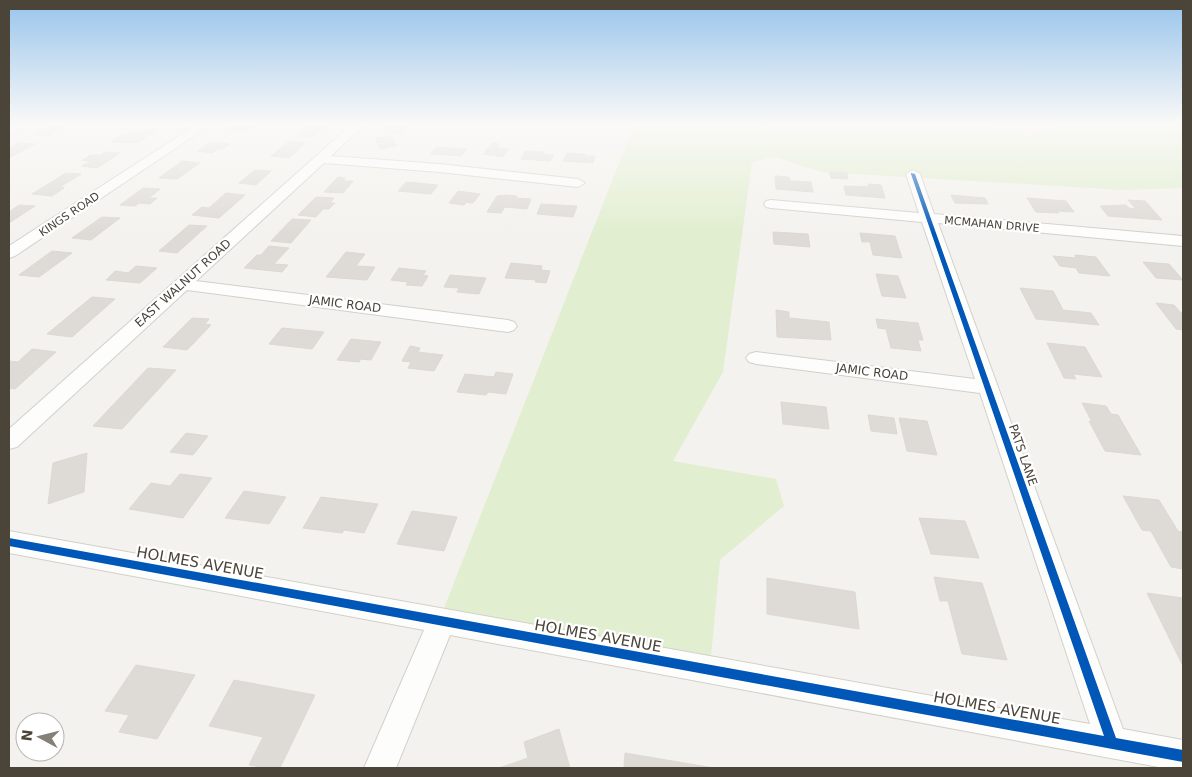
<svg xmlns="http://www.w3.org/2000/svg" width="1192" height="777" viewBox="0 0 1192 777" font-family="'DejaVu Sans',sans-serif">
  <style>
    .green { fill: #e1eecf }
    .building { fill: #dedbd6; stroke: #dcd9d4 }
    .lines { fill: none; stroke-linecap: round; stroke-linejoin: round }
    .minor-casing { stroke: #d2d0cb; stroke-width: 2 }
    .minor { fill: #fdfdfc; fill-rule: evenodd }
    .cycleway-casing { stroke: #fff; stroke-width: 3 }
    .cycleway { fill: #0057b8; fill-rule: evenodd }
    .labels { text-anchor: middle; stroke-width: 4.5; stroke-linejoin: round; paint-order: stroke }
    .far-street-label { font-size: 11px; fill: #4b4439; stroke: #fff }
    .street-label { font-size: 12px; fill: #4b4439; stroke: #fff }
    .near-street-label { font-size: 15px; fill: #4b4439; stroke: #fff }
  </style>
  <rect width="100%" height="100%" fill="#f4f2ee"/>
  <polygon class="green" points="634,125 981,125 1028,136 1054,132 1054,125 1183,125 1183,143 1180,144 1183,147 1183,188 1123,190 822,172 775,157 752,162 723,372 673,461 776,479 784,506 720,560 709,678 437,626"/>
  <g class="building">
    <polygon points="53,125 68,125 48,136 33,135"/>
    <polygon points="234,125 253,125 247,132 227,130"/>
    <polygon points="310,125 327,125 314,137 297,136"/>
    <polygon points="390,125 407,125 406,127 409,127 403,133 383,132"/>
    <polygon points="143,130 156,131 137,143 111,142 122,135 127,136 132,132 139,133"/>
    <polygon points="392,136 397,146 380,149 375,138"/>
    <polygon points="210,142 230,144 223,149 218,149 213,153 197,151"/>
    <polygon points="288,142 305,143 289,158 271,156"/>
    <polygon points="19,143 35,144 9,158 9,148"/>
    <polygon points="492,143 500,144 496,148 509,149 503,157 483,154"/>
    <polygon points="436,147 467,149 461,156 431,154"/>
    <polygon points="525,151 544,152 543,154 554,155 550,161 521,159"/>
    <polygon points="105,152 120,153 97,168 82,166 91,161 82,160 91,155 100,155"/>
    <polygon points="567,153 585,154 585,156 595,156 593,163 563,161"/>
    <polygon points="182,161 200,163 177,179 159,178"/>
    <polygon points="255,170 271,171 256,185 239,183"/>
    <polygon points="829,172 847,173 848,179 831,178"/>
    <polygon points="66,173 81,174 60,187 64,188 52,196 32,194"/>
    <polygon points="775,176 789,177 790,181 811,182 813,192 776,189"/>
    <polygon points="338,177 345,178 343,181 353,181 343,193 324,192"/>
    <polygon points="406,182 438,185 431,194 398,191"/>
    <polygon points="868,184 881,185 885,198 846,195 844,186 869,187"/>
    <polygon points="143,188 160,189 149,198 157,198 150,204 139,203 135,206 120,205"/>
    <polygon points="458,191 480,194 473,203 466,202 464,205 449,203"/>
    <polygon points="226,193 245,195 219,218 192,215 202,207 209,208"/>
    <polygon points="506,195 517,196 516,198 531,199 527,209 505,207 501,213 487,212 497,196"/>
    <polygon points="951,195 985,198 988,204 955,203"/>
    <polygon points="316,197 334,198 330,203 335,203 329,209 323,209 316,217 298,215"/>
    <polygon points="1027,198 1066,201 1074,212 1057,211 1059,213 1036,212"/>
    <polygon points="1128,200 1145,201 1162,220 1108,216 1100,206 1126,205 1129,208 1136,209"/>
    <polygon points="541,204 577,206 573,217 537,214"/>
    <polygon points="19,205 35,206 9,223 9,212"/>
    <polygon points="102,217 120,218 91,240 72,238"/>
    <polygon points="292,219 311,220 291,243 271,241"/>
    <polygon points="189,225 207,226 177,253 159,251"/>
    <polygon points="773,232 808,234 810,247 774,244"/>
    <polygon points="860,233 895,236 902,258 873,255 870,242 862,242"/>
    <polygon points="269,246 289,248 274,264 288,265 282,272 244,268 257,255 261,255"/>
    <polygon points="52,251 72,253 39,277 19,275"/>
    <polygon points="346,252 365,254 356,266 375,267 367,280 326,277"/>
    <polygon points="1075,255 1096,257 1110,276 1079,273 1076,268 1060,266 1053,256 1076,258"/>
    <polygon points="1143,262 1169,264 1183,280 1156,278"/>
    <polygon points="511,263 542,266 541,270 550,271 546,283 535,282 536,280 505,278"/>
    <polygon points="136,266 157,268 140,283 106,280 115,271 128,273"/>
    <polygon points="399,268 426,271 423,275 428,276 422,286 406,285 408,282 391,280"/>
    <polygon points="876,274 898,276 906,298 882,296"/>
    <polygon points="450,275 486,278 479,294 457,292 459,288 444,287"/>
    <polygon points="1020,288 1053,291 1063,310 1091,313 1099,325 1036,319"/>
    <polygon points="92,297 115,299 72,337 47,334"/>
    <polygon points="1156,303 1174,305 1180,312 1183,313 1183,330 1176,329"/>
    <polygon points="776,310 789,312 789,318 829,322 831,340 777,337"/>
    <polygon points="192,318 209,319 205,324 211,325 187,350 163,347"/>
    <polygon points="876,319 918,323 923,340 918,340 921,351 891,348 886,329 878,328"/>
    <polygon points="282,328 324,332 312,349 269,344"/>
    <polygon points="351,339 381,342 371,360 361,359 359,362 337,360"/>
    <polygon points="1047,343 1085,347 1102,377 1073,374 1076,379 1064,378"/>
    <polygon points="410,346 420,348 418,352 443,355 434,371 408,368 411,362 402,361"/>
    <polygon points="32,349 56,352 15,389 9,388 9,361 18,362"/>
    <polygon points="148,368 176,370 122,429 93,426"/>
    <polygon points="496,372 513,374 506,394 488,392 486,395 457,392 465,374 494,377"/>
    <polygon points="781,402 826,407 829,429 783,424"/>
    <polygon points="1082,403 1106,406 1111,414 1118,415 1141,455 1105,451 1089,421 1092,422"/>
    <polygon points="868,415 894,418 897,434 871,431"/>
    <polygon points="899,418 927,421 937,455 907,451"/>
    <polygon points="186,433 208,436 193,455 170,452"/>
    <polygon points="87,453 84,492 48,504 53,463"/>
    <polygon points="180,474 212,478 183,518 129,509 151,483 170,486"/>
    <polygon points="244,491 286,497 269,524 225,518"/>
    <polygon points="1123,496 1159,500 1178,531 1183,532 1183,569 1171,567 1151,531 1142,530"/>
    <polygon points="321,497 378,504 364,533 344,530 342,533 303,528"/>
    <polygon points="412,511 457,517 444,551 397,544"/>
    <polygon points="919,518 965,521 979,558 931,554"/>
    <polygon points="934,577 982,583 1007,660 962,654 948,601 940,601"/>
    <polygon points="767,578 855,592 859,629 767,614"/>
    <polygon points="1147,593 1183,598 1183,666"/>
    <polygon points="136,665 195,675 157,739 119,732 129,715 105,711"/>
    <polygon points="234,680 315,695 280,768 267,768 249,765 263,737 209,726"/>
    <polygon points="559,729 570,768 499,768 528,758 524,742"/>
    <polygon points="625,753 714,768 624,768"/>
  </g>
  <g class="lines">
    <g class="minor-casing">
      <g id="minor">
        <polygon points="14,125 29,125 9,136 9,128"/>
        <polygon points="196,125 210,125 15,256 9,258 9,246"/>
        <polygon points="351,125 364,125 331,156 439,164 578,179 585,183 578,187 439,172 324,163 196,281 508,320 514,322 517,326 514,330 508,332 187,290 17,447 9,449 9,429"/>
        <polygon points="913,170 920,174 934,214 1183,236 1183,246 938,223 1123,729 1183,740 1183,768 1164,768 450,635 396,768 364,768 424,630 9,553 9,531 1090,724 980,393 756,364 749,362 746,358 749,354 756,352 975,379 922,222 771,208 766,207 764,204 766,201 771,200 919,213 906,174"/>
      </g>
    </g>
    <use href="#minor" class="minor"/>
    <g class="cycleway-casing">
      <polygon id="cycleway" points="911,173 915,174 1116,738 1183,750 1183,762 9,546 9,538 1104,736 911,174"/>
    </g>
    <use href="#cycleway" class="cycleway"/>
  </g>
  <linearGradient id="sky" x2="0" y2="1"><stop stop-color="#98c4ec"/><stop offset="0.53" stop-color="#faf9f7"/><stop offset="1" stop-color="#faf9f7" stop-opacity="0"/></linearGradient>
  <rect width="1192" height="234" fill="url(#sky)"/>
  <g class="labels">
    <g class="far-street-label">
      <text transform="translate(69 214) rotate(-34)" y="4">KINGS ROAD</text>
      <text transform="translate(992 224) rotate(5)" y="4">MCMAHAN DRIVE</text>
    </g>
    <g class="street-label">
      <text transform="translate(183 283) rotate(-42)" y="4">EAST WALNUT ROAD</text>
      <text transform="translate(345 304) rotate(7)" y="4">JAMIC ROAD</text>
      <text transform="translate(872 372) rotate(7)" y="4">JAMIC ROAD</text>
      <text transform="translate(1023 455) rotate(71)" y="4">PATS LANE</text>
    </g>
    <g class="near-street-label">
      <text transform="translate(200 563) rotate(10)" y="5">HOLMES AVENUE</text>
      <text transform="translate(598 636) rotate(10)" y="5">HOLMES AVENUE</text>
      <text transform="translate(997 708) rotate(10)" y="5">HOLMES AVENUE</text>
    </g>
  </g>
  <rect width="1192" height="777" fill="none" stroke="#4b4439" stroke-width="20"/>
  <g transform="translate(40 737) rotate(277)"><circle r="24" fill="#ffffff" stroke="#b7b4b0"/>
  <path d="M0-4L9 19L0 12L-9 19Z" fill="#868178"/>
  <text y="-8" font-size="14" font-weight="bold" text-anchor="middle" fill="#4b4439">N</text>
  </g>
</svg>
